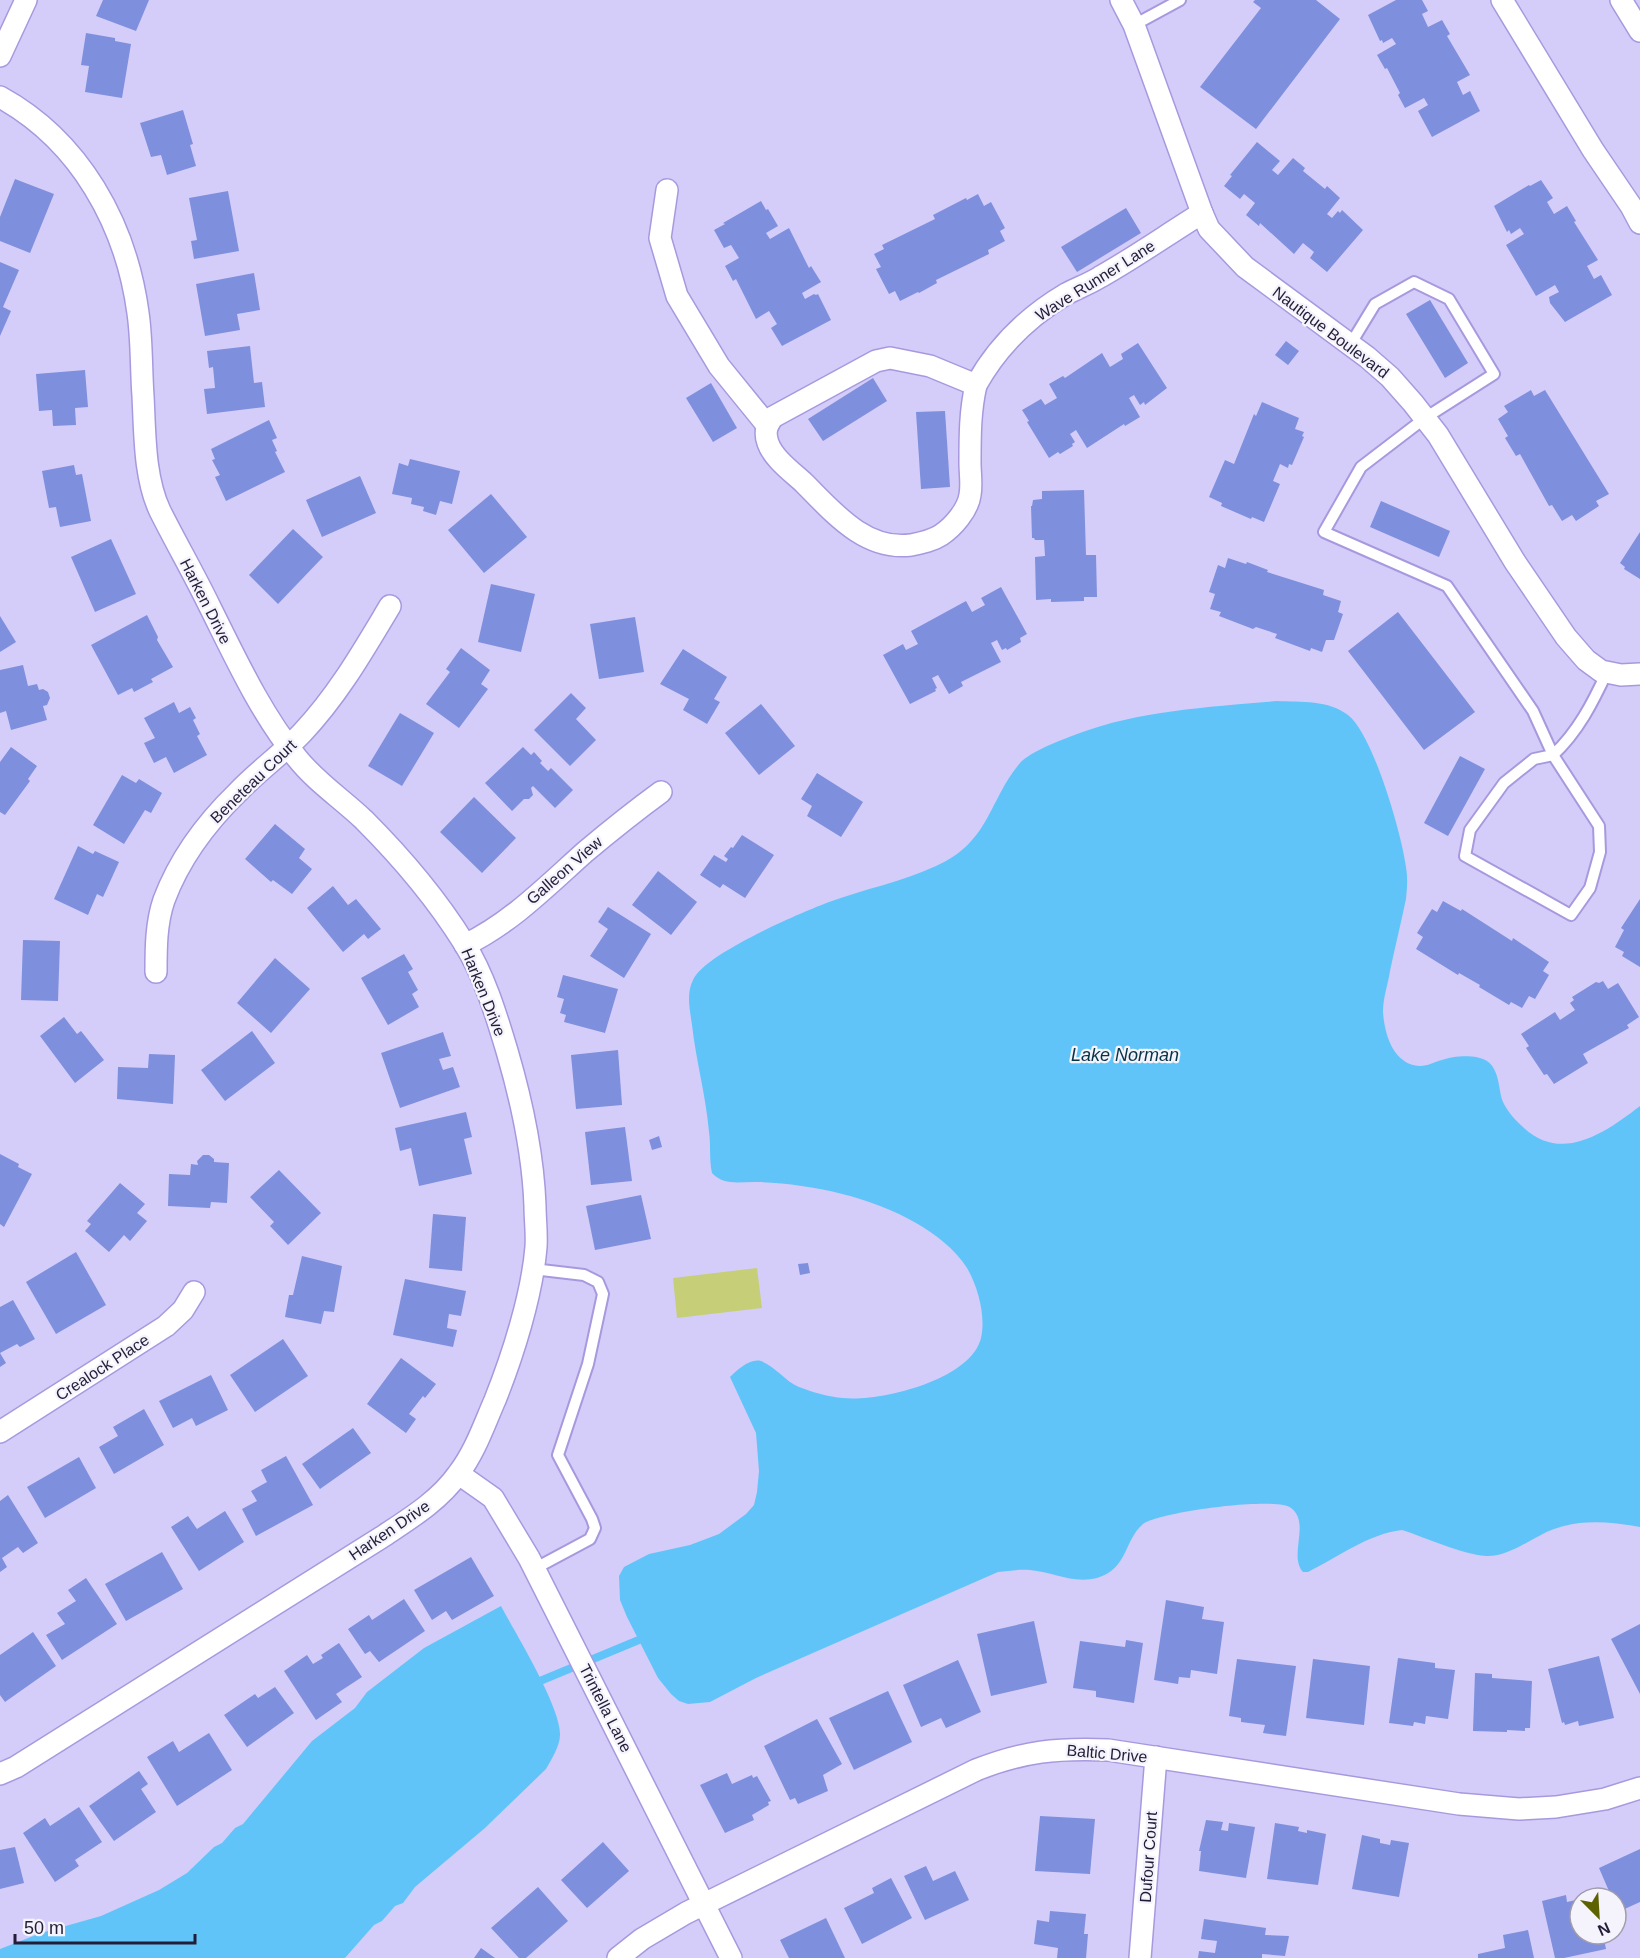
<svg xmlns="http://www.w3.org/2000/svg" width="1640" height="1958" viewBox="0 0 1640 1958" font-family="Arial,sans-serif">
  <style>
    .green { fill: #c6cf77 }
    .water { fill: #61c4f8 }
    .lines { fill: none; stroke-linecap: round; stroke-linejoin: round }
    .stream { stroke: #61c4f8; stroke-width: 8 }
    .building { fill: #7e8fdd }
    .lane-casing { stroke: #a899df; stroke-width: 14 }
    .street-casing { stroke: #a899df; stroke-width: 24 }
    .lane { stroke: #fff; stroke-width: 10 }
    .street { stroke: #fff; stroke-width: 21 }
    .labels { text-anchor: middle; stroke-width: 4.5; stroke-linejoin: round; paint-order: stroke }
    .street-label { font-size: 16px; fill: #231d38; stroke: #f5f3fb }
    .water-label { font-size: 18px; font-style: italic; fill: #053348; stroke: #f5f3fb }
  </style>
  <rect width="100%" height="100%" fill="#d5cdf9"/>
  <polygon class="green" points="757,1268 762,1308 677,1318 673,1278"/>
  <g class="water">
    <path d="M 1277,701 C 1301,702 1329,700 1348,715 C 1373,734 1402,835 1406,867 C 1408,878 1407,889 1406,899 C 1401,923 1395,947 1390,971 C 1388,984 1383,998 1383,1011 C 1384,1033 1393,1065 1420,1066 C 1428,1066 1434,1062 1442,1060 C 1454,1056 1475,1054 1487,1061 C 1500,1070 1498,1089 1503,1102 C 1508,1112 1515,1120 1523,1127 C 1562,1164 1606,1132 1640,1106 L 1640,1527 C 1611,1522 1582,1519 1554,1529 C 1532,1537 1510,1557 1486,1556 C 1461,1554 1427,1538 1402,1530 C 1368,1534 1338,1557 1308,1572 L 1303,1572 C 1288,1555 1311,1523 1291,1508 C 1276,1496 1159,1512 1143,1524 C 1124,1540 1128,1569 1097,1578 C 1072,1584 1054,1572 1030,1570 C 1019,1569 1009,1571 998,1572 L 756,1678 L 710,1702 L 688,1704 L 679,1701 L 671,1694 L 658,1678 L 627,1617 L 620,1600 L 619,1576 L 624,1567 L 649,1554 L 690,1545 L 719,1534 L 746,1514 L 754,1505 L 757,1492 L 759,1471 L 756,1433 L 730,1377 C 737,1370 750,1358 761,1361 C 775,1366 785,1381 799,1387 C 812,1392 829,1397 843,1398 C 880,1402 971,1380 981,1338 C 986,1316 978,1287 967,1268 C 955,1249 935,1234 916,1223 C 870,1196 811,1184 759,1182 C 742,1181 725,1187 712,1173 C 709,1159 711,1146 709,1132 C 706,1096 696,1061 692,1025 C 690,1010 686,994 693,980 C 704,954 800,913 829,902 C 864,889 902,882 936,866 C 990,842 988,801 1020,763 C 1031,751 1061,740 1077,734 C 1140,710 1211,707 1277,701 Z"/>
    <path d="M 501,1606 C 516,1634 561,1707 560,1735 C 560,1746 551,1760 546,1769 L 485,1828 L 415,1887 L 403,1903 L 395,1906 L 382,1921 L 374,1925 L 345,1958 L 0,1958 L 0,1949 L 41,1933 L 101,1916 L 159,1890 L 187,1873 L 214,1847 L 222,1843 L 235,1828 L 243,1824 L 312,1741 L 355,1708 L 367,1692 L 424,1648 Z"/>
  </g>
  <g class="lines">
    <polyline class="stream" points="534,1687 540,1681 646,1637"/>
  </g>
  <g class="building">
    <polygon points="103,0 149,0 136,31 96,16"/>
    <polygon points="1255,0 1316,0 1340,19 1256,129 1200,87 1261,8 1253,2"/>
    <polygon points="1396,0 1422,0 1428,11 1422,14 1428,27 1442,20 1450,34 1447,36 1470,75 1457,82 1463,95 1470,91 1480,111 1432,137 1418,111 1428,105 1424,98 1405,108 1398,95 1400,93 1387,68 1385,69 1377,55 1396,44 1392,38 1383,43 1382,40 1380,41 1368,15"/>
    <polygon points="86,33 115,38 115,41 131,44 122,98 85,92 89,66 81,65"/>
    <polygon points="183,110 193,144 190,145 196,166 167,175 161,155 151,157 140,123"/>
    <polygon points="1257,142 1280,161 1272,170 1278,175 1293,158 1305,168 1303,171 1325,189 1327,186 1340,198 1327,214 1332,218 1338,211 1340,213 1342,210 1363,230 1327,272 1310,258 1314,252 1303,243 1294,254 1260,223 1259,226 1246,215 1255,203 1244,194 1240,199 1224,186 1232,176 1230,175"/>
    <polygon points="15,179 54,194 30,253 0,241 0,217"/>
    <polygon points="1541,180 1553,198 1547,202 1554,214 1567,206 1576,221 1574,222 1598,260 1587,266 1594,279 1601,275 1612,295 1565,322 1550,303 1549,297 1559,292 1555,285 1536,296 1506,245 1524,234 1520,228 1511,234 1509,230 1507,232 1494,206 1529,185 1530,186"/>
    <polygon points="228,191 239,251 194,259 191,241 197,240 189,198"/>
    <polygon points="978,194 984,206 991,202 1005,228 1000,231 1005,241 988,250 989,254 936,280 937,283 919,293 918,292 900,301 895,291 889,294 876,269 881,267 874,254 884,249 882,245 935,219 933,215 966,198 967,200"/>
    <polygon points="761,201 766,210 768,209 778,226 766,233 770,239 789,228 809,268 811,266 821,282 802,293 805,299 814,294 816,295 818,294 831,320 782,346 771,328 777,324 769,311 756,319 736,279 733,281 725,266 739,258 731,245 724,248 714,230 725,224 723,223"/>
    <polygon points="1126,208 1141,233 1077,272 1061,247"/>
    <polygon points="0,262 19,270 3,307 11,311 0,336"/>
    <polygon points="254,273 260,310 237,314 240,330 205,336 196,284"/>
    <polygon points="1430,300 1468,363 1445,378 1406,314"/>
    <polygon points="1286,341 1299,351 1288,365 1275,355"/>
    <polygon points="1138,343 1167,388 1145,405 1144,402 1140,405 1134,395 1129,398 1140,417 1125,426 1124,424 1087,448 1076,430 1070,434 1075,442 1072,444 1073,446 1060,454 1058,452 1049,458 1027,422 1029,421 1022,410 1041,399 1045,405 1057,398 1049,384 1063,376 1065,378 1102,353 1110,367 1123,359 1121,354"/>
    <polygon points="250,346 254,383 262,382 265,407 207,414 204,389 215,388 213,367 209,368 207,351"/>
    <polygon points="85,370 88,407 75,408 76,425 53,426 52,410 39,411 36,374"/>
    <polygon points="873,378 887,401 823,441 808,419"/>
    <polygon points="711,383 737,428 713,442 686,398"/>
    <polygon points="1531,390 1534,396 1545,390 1609,494 1596,501 1599,506 1576,521 1572,515 1562,521 1552,505 1549,506 1520,454 1516,456 1505,438 1508,436 1498,419 1508,412 1504,406"/>
    <polygon points="1262,402 1299,418 1295,429 1304,432 1302,436 1304,437 1292,465 1289,464 1288,468 1280,464 1273,481 1280,484 1264,522 1252,517 1251,519 1221,506 1222,503 1209,497 1225,460 1234,464 1254,414 1256,416"/>
    <polygon points="945,411 950,487 921,489 916,412"/>
    <polygon points="269,420 277,438 272,440 277,451 275,452 285,472 226,501 215,477 220,475 212,460 215,459 211,449"/>
    <polygon points="410,459 460,471 452,504 440,501 436,515 423,511 424,507 411,504 412,498 392,494 399,463 408,466"/>
    <polygon points="74,465 76,475 82,474 91,521 60,527 56,507 49,508 42,471"/>
    <polygon points="360,476 376,513 322,537 306,500"/>
    <polygon points="1084,490 1086,555 1096,555 1097,597 1084,597 1084,601 1051,602 1051,599 1036,600 1035,557 1045,556 1044,540 1035,540 1034,538 1032,538 1031,506 1032,506 1033,500 1042,499 1042,491"/>
    <polygon points="491,494 527,537 484,573 448,530"/>
    <polygon points="1381,501 1450,531 1439,557 1370,527"/>
    <polygon points="293,529 323,557 278,604 249,575"/>
    <polygon points="1640,532 1640,579 1624,569 1625,567 1620,563"/>
    <polygon points="111,539 136,594 95,612 71,557"/>
    <polygon points="1228,558 1246,564 1247,562 1268,570 1267,572 1324,590 1323,595 1341,601 1338,612 1343,614 1334,640 1326,640 1322,652 1311,648 1310,651 1275,638 1277,634 1256,627 1253,629 1219,616 1221,612 1210,609 1215,594 1209,592 1218,565 1225,568"/>
    <polygon points="491,584 535,594 521,652 478,642"/>
    <polygon points="1001,587 1027,634 1020,638 1021,642 1007,650 1006,648 1002,650 997,640 991,643 1001,662 961,682 963,686 949,694 938,675 932,678 937,688 935,689 936,691 910,704 883,655 903,644 906,650 918,644 911,631 966,601 972,612 985,605 981,598"/>
    <polygon points="1398,612 1475,712 1424,750 1348,651"/>
    <polygon points="147,615 158,637 157,640 173,667 151,679 153,682 134,692 132,688 118,695 91,645"/>
    <polygon points="0,616 16,642 0,652"/>
    <polygon points="635,617 644,672 599,679 590,624"/>
    <polygon points="461,648 490,670 481,684 488,689 459,728 426,704 450,672 446,669"/>
    <polygon points="683,649 727,677 714,699 720,702 707,724 683,710 689,699 660,684"/>
    <polygon points="23,665 28,686 37,684 39,690 43,689 48,692 50,698 47,705 43,706 47,720 11,730 6,711 0,713 0,670"/>
    <polygon points="571,693 586,708 576,719 596,740 570,766 534,730"/>
    <polygon points="174,702 179,713 190,707 196,718 193,720 200,734 197,736 207,755 174,773 166,757 154,763 144,743 155,738 144,718"/>
    <polygon points="761,704 795,746 759,775 725,733"/>
    <polygon points="400,713 434,733 402,786 368,766"/>
    <polygon points="11,747 37,766 28,779 30,781 5,815 0,812 0,762"/>
    <polygon points="523,747 531,755 534,752 542,761 540,763 548,771 551,768 573,790 555,808 533,786 531,788 533,795 529,799 524,799 512,811 485,783"/>
    <polygon points="1460,756 1485,769 1448,836 1424,823"/>
    <polygon points="817,773 863,802 841,837 807,816 812,806 801,799"/>
    <polygon points="122,775 136,783 139,779 162,793 151,813 145,810 124,844 93,825"/>
    <polygon points="474,797 516,838 482,873 440,832"/>
    <polygon points="275,824 305,849 299,858 312,869 292,894 273,880 271,882 245,859"/>
    <polygon points="742,835 774,855 745,898 723,884 720,888 700,875 714,855 726,862 728,859 724,856 731,847 733,848"/>
    <polygon points="78,846 93,854 95,851 119,862 103,897 97,894 88,915 54,899"/>
    <polygon points="658,871 697,902 671,935 632,905"/>
    <polygon points="333,886 348,905 356,899 381,929 368,939 364,934 343,952 307,908"/>
    <polygon points="1640,899 1640,967 1622,956 1624,952 1615,947 1624,930 1621,928"/>
    <polygon points="1443,901 1461,911 1462,909 1512,941 1513,938 1549,962 1543,971 1549,975 1535,999 1529,996 1522,1008 1511,1002 1509,1005 1479,987 1480,985 1459,973 1458,975 1416,949 1423,937 1417,933 1432,909 1437,912"/>
    <polygon points="608,907 651,934 624,978 590,956 608,929 598,922"/>
    <polygon points="23,940 60,941 58,1001 21,1000"/>
    <polygon points="404,954 413,969 408,972 418,990 412,994 419,1007 388,1025 361,978"/>
    <polygon points="275,958 310,989 271,1033 237,1003"/>
    <polygon points="563,975 618,989 605,1033 564,1022 566,1015 560,1013 564,999 557,997"/>
    <polygon points="1603,981 1608,989 1618,983 1639,1017 1627,1025 1629,1028 1583,1054 1588,1063 1554,1084 1547,1074 1544,1075 1526,1048 1529,1046 1521,1034 1555,1012 1560,1020 1575,1010 1570,1003 1574,1000 1572,997 1596,982 1599,983"/>
    <polygon points="64,1017 77,1034 81,1031 104,1060 75,1083 40,1036"/>
    <polygon points="252,1031 275,1063 225,1101 201,1070"/>
    <polygon points="443,1032 451,1056 439,1059 443,1070 453,1067 460,1087 400,1108 381,1053"/>
    <polygon points="618,1050 622,1105 576,1109 571,1055"/>
    <polygon points="149,1054 175,1055 173,1104 117,1099 118,1067 148,1068"/>
    <polygon points="466,1112 472,1137 464,1139 472,1174 419,1186 411,1148 400,1151 395,1128"/>
    <polygon points="625,1127 632,1181 591,1185 585,1132"/>
    <polygon points="659,1136 662,1147 652,1150 649,1140"/>
    <polygon points="0,1154 19,1164 18,1167 32,1174 4,1227 0,1224"/>
    <polygon points="203,1155 209,1155 214,1159 214,1162 229,1163 227,1203 211,1202 210,1208 168,1206 169,1174 190,1175 191,1164 198,1165 197,1161"/>
    <polygon points="279,1170 321,1213 288,1245 270,1226 274,1222 250,1197"/>
    <polygon points="120,1183 145,1204 137,1213 147,1221 130,1241 124,1235 109,1252 85,1231 91,1224 87,1221"/>
    <polygon points="641,1195 651,1239 595,1250 586,1206"/>
    <polygon points="433,1214 466,1217 462,1271 429,1268"/>
    <polygon points="76,1252 106,1305 56,1334 26,1282"/>
    <polygon points="302,1256 342,1266 334,1312 324,1311 321,1324 285,1317 289,1295 293,1295"/>
    <polygon points="808,1263 810,1273 800,1275 798,1264"/>
    <polygon points="405,1279 466,1291 461,1316 449,1314 447,1328 457,1330 453,1347 393,1335"/>
    <polygon points="13,1300 35,1339 20,1347 17,1344 0,1353 6,1363 0,1367 0,1307"/>
    <polygon points="283,1339 308,1376 255,1412 230,1375"/>
    <polygon points="401,1358 436,1384 425,1398 423,1396 409,1414 416,1419 406,1433 367,1404"/>
    <polygon points="211,1375 228,1410 196,1426 192,1418 173,1428 159,1401"/>
    <polygon points="144,1409 164,1445 114,1474 99,1447 118,1436 113,1427"/>
    <polygon points="353,1428 371,1453 320,1489 302,1464"/>
    <polygon points="286,1456 313,1505 256,1536 242,1509 257,1501 251,1491 267,1482 261,1470"/>
    <polygon points="79,1457 96,1488 45,1518 27,1487"/>
    <polygon points="8,1495 38,1543 23,1553 18,1547 2,1558 7,1567 0,1572 0,1501"/>
    <polygon points="225,1511 244,1542 199,1571 171,1527 188,1516 197,1529"/>
    <polygon points="162,1552 183,1589 126,1621 105,1584"/>
    <polygon points="471,1557 494,1596 452,1620 446,1611 432,1620 414,1590"/>
    <polygon points="86,1578 117,1624 62,1660 46,1635 65,1624 57,1613 76,1601 68,1590"/>
    <polygon points="404,1599 425,1631 379,1662 370,1651 365,1654 348,1629 369,1615 372,1620"/>
    <polygon points="1166,1600 1204,1607 1202,1619 1224,1622 1217,1674 1191,1670 1190,1678 1179,1677 1178,1684 1154,1680"/>
    <polygon points="1034,1621 1047,1683 991,1696 977,1634"/>
    <polygon points="1640,1624 1640,1694 1611,1639"/>
    <polygon points="33,1632 56,1666 5,1702 0,1695 0,1655"/>
    <polygon points="1126,1640 1143,1643 1134,1703 1096,1697 1096,1691 1073,1688 1080,1641 1125,1647"/>
    <polygon points="339,1643 362,1677 336,1694 342,1702 316,1720 284,1671 307,1655 313,1664 323,1658 321,1655"/>
    <polygon points="1599,1656 1614,1718 1579,1726 1578,1721 1565,1725 1564,1722 1562,1723 1548,1669"/>
    <polygon points="1398,1658 1435,1663 1435,1668 1455,1670 1448,1719 1426,1716 1425,1724 1414,1722 1413,1726 1389,1723"/>
    <polygon points="1237,1659 1296,1666 1286,1736 1263,1733 1265,1725 1241,1722 1241,1718 1229,1716"/>
    <polygon points="1313,1659 1370,1666 1364,1725 1306,1718"/>
    <polygon points="958,1660 981,1712 946,1728 941,1718 921,1727 903,1685"/>
    <polygon points="1475,1673 1492,1674 1492,1678 1532,1681 1530,1728 1525,1728 1525,1731 1507,1730 1507,1732 1473,1731"/>
    <polygon points="275,1687 294,1713 247,1747 224,1715 255,1694 258,1698"/>
    <polygon points="888,1691 912,1742 854,1770 829,1718"/>
    <polygon points="817,1719 842,1764 823,1775 828,1791 798,1804 795,1798 790,1800 764,1746"/>
    <polygon points="209,1733 232,1770 177,1806 147,1757 173,1741 179,1752"/>
    <polygon points="139,1771 148,1784 141,1789 156,1812 114,1841 89,1806"/>
    <polygon points="727,1773 732,1784 752,1775 753,1778 757,1776 771,1801 768,1802 769,1805 752,1815 754,1820 725,1833 700,1785"/>
    <polygon points="79,1807 102,1842 75,1860 79,1866 55,1882 23,1833 45,1818 50,1826"/>
    <polygon points="1040,1816 1095,1819 1090,1874 1035,1871"/>
    <polygon points="1206,1820 1223,1822 1221,1830 1228,1831 1229,1823 1255,1827 1246,1878 1199,1871 1201,1851 1199,1851"/>
    <polygon points="1275,1823 1299,1827 1298,1831 1307,1833 1307,1830 1326,1834 1318,1885 1267,1879"/>
    <polygon points="1362,1835 1380,1839 1380,1843 1390,1845 1391,1840 1409,1843 1399,1897 1352,1889"/>
    <polygon points="603,1842 629,1871 587,1908 561,1880"/>
    <polygon points="15,1847 24,1883 0,1889 0,1850"/>
    <polygon points="1640,1849 1640,1902 1618,1912 1616,1898 1612,1898 1599,1868"/>
    <polygon points="926,1866 933,1881 955,1871 969,1900 925,1920 904,1876"/>
    <polygon points="891,1878 912,1918 862,1944 844,1908 874,1893 872,1888"/>
    <polygon points="538,1887 568,1921 526,1958 519,1958 491,1928"/>
    <polygon points="1566,1895 1567,1902 1580,1899 1580,1934 1603,1934 1606,1949 1564,1958 1555,1958 1542,1901"/>
    <polygon points="1050,1911 1086,1914 1084,1934 1088,1934 1086,1958 1057,1958 1058,1948 1034,1944 1037,1920 1049,1922"/>
    <polygon points="826,1918 845,1958 789,1958 780,1940"/>
    <polygon points="1204,1919 1266,1928 1265,1935 1289,1936 1285,1956 1262,1954 1262,1958 1198,1958 1199,1951 1215,1953 1217,1941 1201,1939"/>
    <polygon points="1528,1930 1534,1958 1478,1958 1478,1954 1505,1948 1503,1935"/>
    <polygon points="481,1948 495,1958 474,1958"/>
  </g>
  <g class="lines">
    <g class="lane-casing">
      <g id="lane">
        <polyline points="1134,25 1180,0"/>
        <path d="M 1350,345 L 1375,304 L 1414,282 L 1449,299 L 1494,374 L 1425,418 L 1361,467 L 1324,532 L 1447,586 L 1533,711 L 1553,755 L 1534,759 L 1504,783 L 1470,830 L 1465,856 L 1571,915 L 1590,888 L 1600,852 L 1599,826 L 1553,755 C 1578,732 1593,702 1607,672"/>
        <polyline points="533,1269 584,1275 598,1282 603,1294 588,1364 558,1455 592,1519 595,1528 590,1539 534,1569"/>
      </g>
    </g>
    <g class="street-casing">
      <g id="street">
        <polyline points="1121,0 1134,25 1202,213 1209,229 1245,267 1367,357 1390,377 1413,403 1438,435 1515,562 1566,637 1586,660 1601,671 1621,675 1640,674"/>
        <polyline points="1502,0 1593,150 1631,206 1640,223"/>
        <polyline points="1621,0 1640,31"/>
        <polyline points="0,56 26,0"/>
        <path d="M 0,97 C 80,141 126,224 138,313 C 142,340 141,369 143,396 C 145,433 144,477 160,511 C 176,543 194,574 210,607 C 236,659 260,712 297,758 C 316,782 342,799 364,820 C 401,857 436,898 464,943 C 484,975 496,1014 507,1051 C 522,1102 533,1152 535,1206 C 535,1219 537,1234 536,1247 C 532,1295 513,1355 495,1400 C 484,1425 475,1452 458,1474 C 439,1501 409,1519 382,1537 L 16,1767 L 0,1774"/>
        <polyline points="667,190 660,238 677,296 719,366 767,425"/>
        <path d="M 890,358 L 930,366 L 976,385 C 970,411 970,436 970,463 C 970,473 972,485 970,495 C 968,510 953,527 941,535 C 932,541 921,543 911,545 C 865,551 833,512 804,483 C 792,472 773,458 768,443 C 764,432 767,425 773,417 L 876,361 Z"/>
        <path d="M 976,385 C 997,347 1029,316 1066,294 C 1077,288 1089,284 1100,277 C 1134,258 1168,234 1202,213"/>
        <path d="M 465,945 C 511,923 548,885 585,852 C 610,831 635,811 661,792"/>
        <path d="M 156,972 C 156,949 156,923 164,900 C 179,860 207,822 238,792 C 258,771 282,754 302,733 C 338,695 363,651 390,606"/>
        <polyline points="0,1432 166,1326 183,1310 194,1292"/>
        <polyline points="459,1474 493,1498 529,1558 731,1958"/>
        <path d="M 618,1958 L 642,1939 L 686,1913 L 976,1770 C 1024,1751 1057,1748 1108,1750 L 1459,1804 L 1519,1809 L 1556,1807 L 1605,1799 L 1640,1788"/>
        <polyline points="1140,1958 1156,1757"/>
      </g>
    </g>
    <use href="#lane" class="lane"/>
    <use href="#street" class="street"/>
  </g>
  <g class="labels">
    <g class="street-label">
      <text transform="translate(1095 280) rotate(-32)" y="6">Wave Runner Lane</text>
      <text transform="translate(1331 332) rotate(37)" y="6">Nautique Boulevard</text>
      <text transform="translate(206 601) rotate(63)" y="6">Harken Drive</text>
      <text transform="translate(253 781) rotate(-44)" y="6">Beneteau Court</text>
      <text transform="translate(564 870) rotate(-41)" y="6">Galleon View</text>
      <text transform="translate(484 992) rotate(68)" y="6">Harken Drive</text>
      <text transform="translate(102 1367) rotate(-33)" y="6">Crealock Place</text>
      <text transform="translate(389 1530) rotate(-34)" y="6">Harken Drive</text>
      <text transform="translate(606 1708) rotate(63)" y="6">Trintella Lane</text>
      <text transform="translate(1107 1753) rotate(5)" y="6">Baltic Drive</text>
      <text transform="translate(1148 1857) rotate(-86)" y="6">Dufour Court</text>
    </g>
    <g class="water-label">
      <text x="1125" y="1061">Lake Norman</text>
    </g>
  </g>
  <g transform="translate(1598 1916) rotate(156)"><circle r="28" fill="#f5f3fb" stroke="#a19dad" stroke-width="1.5"/>
  <path d="M0-4.5L10 22L0 15L-10 22Z" fill="#5d6200"/>
  <text y="-9" font-size="16" font-weight="bold" text-anchor="middle" fill="#231d38">N</text>
  </g>
  <path d="M15 1934v9h180v-9" fill="none" stroke="#231d38" stroke-width="3"/>
  <text x="24" y="1934" font-size="18" fill="#231d38" stroke="#f5f3fb" stroke-width="4.5" paint-order="stroke">50 m</text>
</svg>
